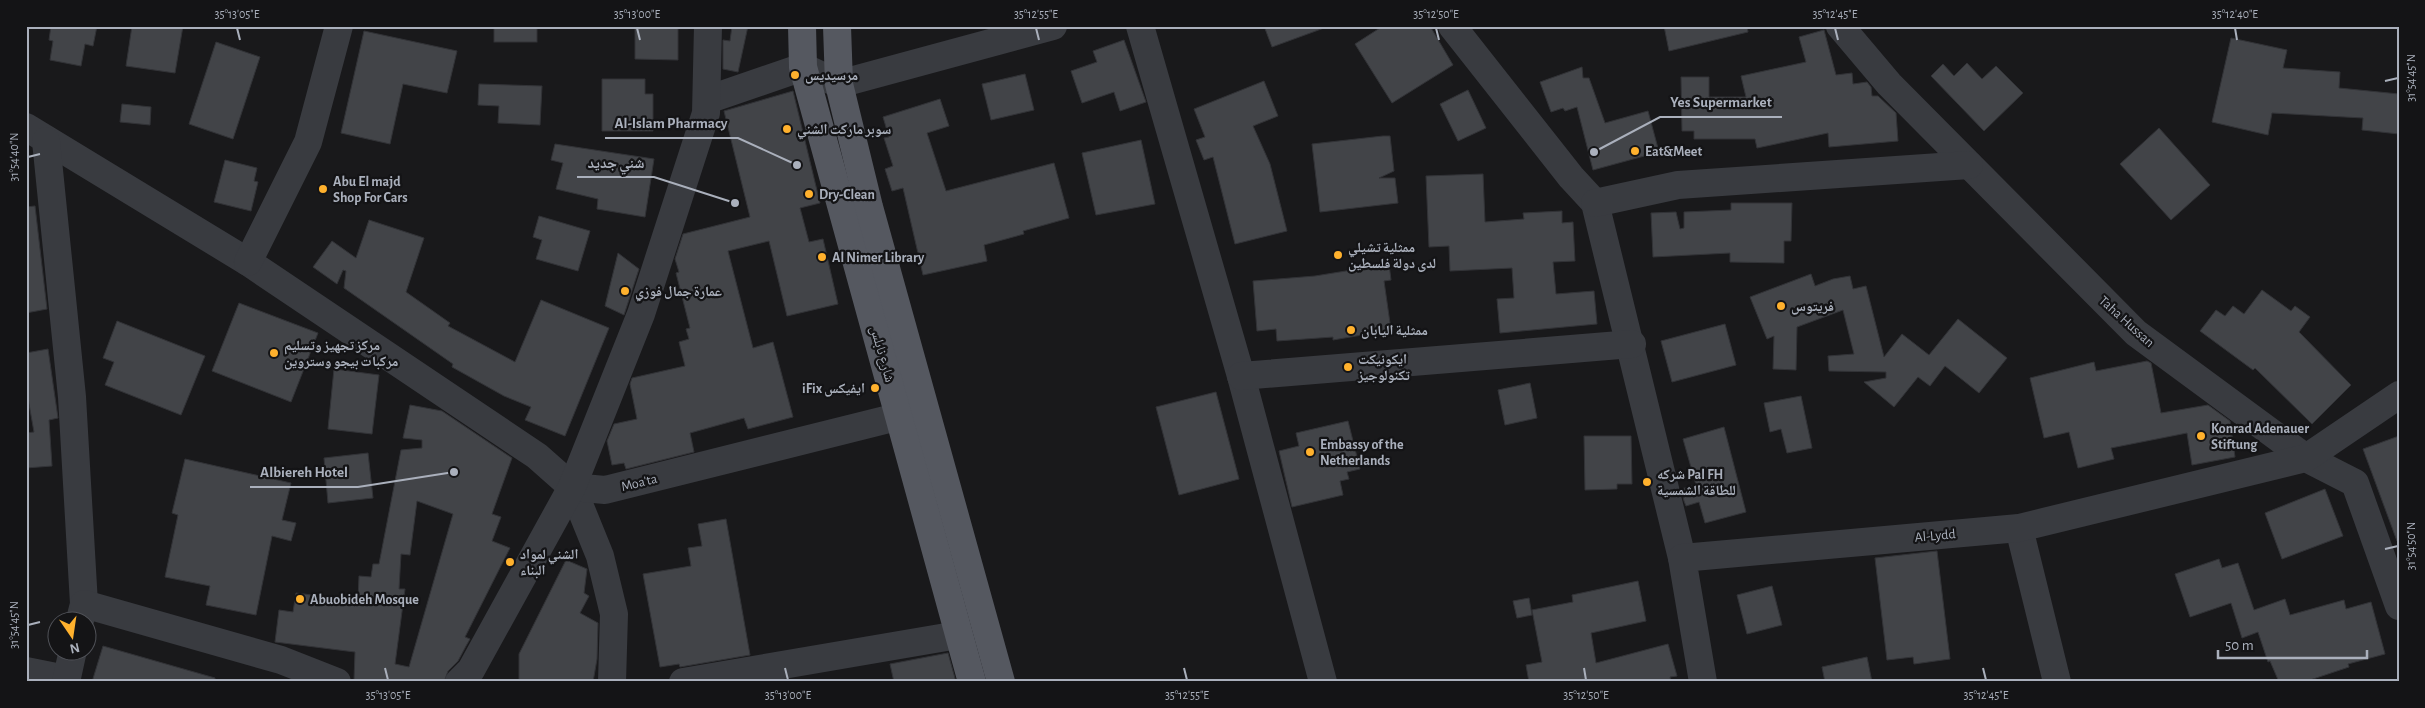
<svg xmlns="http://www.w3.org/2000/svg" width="2425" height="708" viewBox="0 0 2425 708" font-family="'Alegreya Sans','Noto Naskh Arabic',sans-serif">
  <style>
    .building { fill: #424448; stroke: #323337; fill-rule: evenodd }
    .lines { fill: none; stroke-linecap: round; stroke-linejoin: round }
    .minor { stroke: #393b40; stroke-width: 28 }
    .major { stroke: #555860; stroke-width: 28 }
    .ticks { fill: none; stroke: #aab0bc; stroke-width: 2 }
    .poi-dot { fill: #ffb12d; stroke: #141416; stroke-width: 2 }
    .labels { text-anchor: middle; stroke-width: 4.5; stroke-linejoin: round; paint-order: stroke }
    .poi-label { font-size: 14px; font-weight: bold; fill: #aab0bc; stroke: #141416; text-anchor: start }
    .street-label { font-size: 14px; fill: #aab0bc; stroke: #141416 }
    .leader { fill: none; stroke: #aab0bc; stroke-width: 2 }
    .callout-dot { fill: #aab0bc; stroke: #141416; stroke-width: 2 }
    .callout-label { font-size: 15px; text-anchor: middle; font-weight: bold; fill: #aab0bc; stroke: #141416; stroke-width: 4.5; stroke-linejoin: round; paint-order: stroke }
    .neatline { fill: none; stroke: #aab0bc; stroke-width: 2 }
    .ticks-label { font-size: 12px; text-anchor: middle; fill: #aab0bc }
  </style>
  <rect width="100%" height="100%" fill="#19191b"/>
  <g class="building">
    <polygon points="51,26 97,26 93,46 85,44 81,66 50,60 53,41 49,40"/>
    <polygon points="132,26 183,26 175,73 126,66"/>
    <rect x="494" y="26" width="43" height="16"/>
    <polygon points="635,26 678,26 678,60 635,59"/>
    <polygon points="732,26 748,26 738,72 723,69 723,40 730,41"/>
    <polygon points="1264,26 1324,26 1324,28 1272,47"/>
    <polygon points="1383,26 1430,26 1453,65 1392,103 1355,44"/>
    <polygon points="1664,26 1747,26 1748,32 1669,51"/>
    <polygon points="1824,30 1836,75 1852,73 1853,84 1867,82 1871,87 1872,96 1878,96 1896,113 1898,141 1829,147 1828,133 1757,148 1755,139 1694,139 1694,131 1682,131 1681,77 1709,77 1709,97 1746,97 1741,76 1806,62 1799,37"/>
    <polygon points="364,31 457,51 447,93 403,84 390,144 341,133"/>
    <polygon points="2231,38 2287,50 2283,68 2340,72 2339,88 2399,94 2399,134 2362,130 2363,118 2272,113 2268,135 2212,122"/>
    <polygon points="1124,40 1146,102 1120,111 1114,92 1082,103 1071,71 1097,62 1093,51"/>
    <polygon points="216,42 260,57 233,139 189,124"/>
    <polygon points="1967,63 1982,79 1996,66 2023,93 1984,131 1931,76 1943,64 1954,76"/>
    <polygon points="1582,67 1583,78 1589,78 1605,123 1648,111 1659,152 1593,170 1577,107 1565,111 1563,108 1551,112 1540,82"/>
    <polygon points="1025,74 1034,110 991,120 982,84"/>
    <polygon points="602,79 645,79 645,94 653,94 653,131 602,131"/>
    <polygon points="1264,81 1278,116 1253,126 1270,164 1287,231 1235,244 1213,157 1204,160 1196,140 1205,137 1194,109"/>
    <polygon points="479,84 542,86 540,125 498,123 499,106 478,105"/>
    <polygon points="1468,90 1486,128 1458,141 1440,104"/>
    <polygon points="793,91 820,203 800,208 809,242 823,239 838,304 787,316 769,241 728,251 753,348 773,342 793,417 748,429 744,418 690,433 694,452 626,469 624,463 612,465 607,441 614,424 637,419 630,384 632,378 685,366 679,342 689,339 686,329 690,328 676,273 679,272 675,259 683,234 750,217 724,111"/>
    <polygon points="940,99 949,126 927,133 946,191 1054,163 1069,218 1023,231 1024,234 984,245 987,261 923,275 903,188 892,191 885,169 893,166 884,138 889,137 883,117"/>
    <polygon points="122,104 151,107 150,125 120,122"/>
    <polygon points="2159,128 2210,185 2171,220 2120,164"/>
    <polygon points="1383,136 1390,136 1394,171 1379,178 1395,178 1398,203 1320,212 1312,144"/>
    <polygon points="1141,140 1155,204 1096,215 1082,153"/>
    <polygon points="555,144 654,159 645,217 597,209 598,199 556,189 563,163 551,160"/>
    <polygon points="225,160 257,168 254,181 258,182 251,211 214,202"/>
    <polygon points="1483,174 1485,222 1524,219 1523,213 1562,211 1562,223 1573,222 1575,261 1553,262 1556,294 1594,291 1597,324 1500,333 1497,299 1514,298 1512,268 1450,271 1449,246 1429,247 1426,176"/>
    <polygon points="1731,203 1792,203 1791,241 1784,241 1784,263 1730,262 1730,253 1653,257 1651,213 1676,212 1680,229 1684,228 1684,212 1731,210"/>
    <polygon points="35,206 47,309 26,313 26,207"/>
    <polygon points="539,216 590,231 578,271 536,259 542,240 533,237"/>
    <polygon points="369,220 424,238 406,292 450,323 448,326 515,362 541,300 609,328 565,436 525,420 531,407 504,396 452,367 453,364 344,288 346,271 343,270 337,284 313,267 332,241 356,258"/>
    <polygon points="618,253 639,269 624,315 605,306"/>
    <polygon points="1389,264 1391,280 1384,281 1391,330 1333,340 1333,337 1277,341 1276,329 1257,331 1253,281 1315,276"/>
    <polygon points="1811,274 1815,286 1833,279 1850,276 1853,289 1866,286 1884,357 1902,334 1929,355 1958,319 2007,358 1979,393 1945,366 1930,386 1918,377 1894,407 1864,382 1886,378 1886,372 1829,371 1828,356 1854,354 1843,310 1797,327 1796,370 1773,369 1774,336 1767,339 1750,297"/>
    <polygon points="2262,290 2291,311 2295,306 2310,317 2299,332 2351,385 2312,424 2255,368 2253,370 2200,331 2216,310 2225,316 2233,306 2244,314"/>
    <polygon points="239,303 318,333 291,402 212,371"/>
    <polygon points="117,321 205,356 181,415 105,385 114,362 103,358"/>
    <polygon points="1725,324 1736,365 1672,382 1661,341"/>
    <polygon points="48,349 58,418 49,420 52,466 26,468 26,433 34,432 26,387 26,353"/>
    <polygon points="2147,361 2151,363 2161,413 2208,405 2230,421 2235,457 2192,465 2187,433 2111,448 2114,459 2078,468 2069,432 2044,438 2030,378 2094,362 2096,371"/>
    <polygon points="334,369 379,375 372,434 328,429"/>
    <polygon points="1530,383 1537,418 1505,425 1498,390"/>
    <polygon points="1216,392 1239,479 1179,495 1156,407"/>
    <polygon points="1801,396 1812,448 1787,453 1781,429 1770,432 1764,403"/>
    <path d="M 410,405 L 442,411 L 512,458 L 492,514 L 501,517 L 492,541 L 510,548 L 465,637 L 470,639 L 466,646 L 458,661 L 448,671 L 444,682 L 354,680 L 355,652 L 275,642 L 279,610 L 293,612 L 296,593 L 358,601 L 359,576 L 371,577 L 373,564 L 379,564 L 401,450 L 422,448 L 422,440 L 403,438 ZM 417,501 L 453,514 L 409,667 L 395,664 L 405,589 L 399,589 L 401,554 L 410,555 Z"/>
    <polygon points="1348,421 1360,469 1347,472 1349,479 1340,481 1343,495 1292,507 1279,451 1299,446 1296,433"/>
    <polygon points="1724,427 1746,512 1705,523 1699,502 1686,506 1684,501 1681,489 1696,485 1683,439"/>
    <polygon points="1584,436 1631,436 1632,484 1617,484 1617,489 1585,490"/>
    <polygon points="2399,436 2399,541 2397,541 2363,449"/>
    <polygon points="368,453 373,498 328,503 324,458"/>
    <polygon points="185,459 291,483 282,520 296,523 291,541 272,536 256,615 206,605 210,586 165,577 178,515 172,513"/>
    <polygon points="2325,489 2343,536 2282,559 2265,513"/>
    <polygon points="726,519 750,655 680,667 679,664 660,667 643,574 691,566 688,548 702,546 698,524"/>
    <polygon points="1937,551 1950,659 1914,664 1913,657 1887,660 1875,558"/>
    <polygon points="2219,559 2222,568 2238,563 2254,610 2285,599 2290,615 2344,600 2346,609 2371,602 2385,654 2348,664 2349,667 2304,682 2279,682 2270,661 2268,662 2258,632 2242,638 2231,603 2190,617 2175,574"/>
    <polygon points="566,560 587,569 584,593 589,596 580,613 598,623 597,659 593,682 519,682 519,654"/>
    <polygon points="1638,581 1646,621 1591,633 1596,663 1668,644 1677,676 1670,677 1671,682 1529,682 1526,665 1542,662 1532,610 1573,602 1572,595"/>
    <polygon points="1772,586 1782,625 1747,634 1737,595"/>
    <polygon points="1529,598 1532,615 1517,618 1513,601"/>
    <polygon points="103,646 215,678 215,682 92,682"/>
    <polygon points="948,653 956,682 894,682 890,664"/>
    <polygon points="1867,657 1872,682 1825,682 1822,667"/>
  </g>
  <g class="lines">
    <g class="minor">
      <polyline points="1140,26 1241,376 1323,682"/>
      <polyline points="1452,26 1571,177 1595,203 1682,558"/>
      <polyline points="1840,26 1889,84 2136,333 2306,458 2355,483 2399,606"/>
      <polyline points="707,100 803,67 839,84 1053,26"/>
      <polyline points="26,127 248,262 537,456 572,487 600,556 614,614 612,682"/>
      <polyline points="46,141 72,397 84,604 80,620"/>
      <polyline points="1595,203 1678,185 1969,165"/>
      <polyline points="248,262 308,142 339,26"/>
      <polyline points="1241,376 1632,344"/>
      <polyline points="572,487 605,490 921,411"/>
      <polyline points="2019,528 2057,682"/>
      <polyline points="84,604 281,660 337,682"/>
      <polyline points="26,671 66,679"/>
      <polyline points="66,682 73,650"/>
      <polyline points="459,682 471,670 572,487 641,314 706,113 708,26"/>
      <polyline points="683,682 958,635"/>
      <polyline points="1703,682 1682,558 2019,528 2306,458 2399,395"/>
    </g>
    <g class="major">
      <polyline points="802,26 803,67 972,682"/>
      <polyline points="837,26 839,84 869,207 1001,682"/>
    </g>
  </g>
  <path class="ticks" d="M 237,28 L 240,40M 637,28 L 640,40M 1036,28 L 1039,40M 1436,28 L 1439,40M 1835,28 L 1838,40M 2235,28 L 2237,40M 2385,81 L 2398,78M 28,157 L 40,154M 2385,549 L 2398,546M 28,625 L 40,622M 385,668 L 388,680M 785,668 L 788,680M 1184,668 L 1187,680M 1584,668 L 1586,680M 1983,668 L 1986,680"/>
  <g class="poi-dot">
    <circle cx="795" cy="75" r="5"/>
    <circle cx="787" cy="129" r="5"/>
    <circle cx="1635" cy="151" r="5"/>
    <circle cx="323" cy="189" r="5"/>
    <circle cx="809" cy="194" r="5"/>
    <circle cx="1338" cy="255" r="5"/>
    <circle cx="822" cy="257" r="5"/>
    <circle cx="625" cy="291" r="5"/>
    <circle cx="1781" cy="306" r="5"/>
    <circle cx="1351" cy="330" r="5"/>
    <circle cx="274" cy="353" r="5"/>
    <circle cx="1348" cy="367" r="5"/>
    <circle cx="875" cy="388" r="5"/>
    <circle cx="2201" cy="436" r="5"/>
    <circle cx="1310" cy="452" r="5"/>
    <circle cx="1647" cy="482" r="5"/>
    <circle cx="510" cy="562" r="5"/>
    <circle cx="300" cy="599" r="5"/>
  </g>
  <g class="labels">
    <g class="poi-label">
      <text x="805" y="80">مرسيديس</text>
      <text x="797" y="134">سوبر ماركت الشني</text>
      <text x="1645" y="156">Eat&amp;Meet</text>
      <text x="333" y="186">Abu El majd<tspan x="333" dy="16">Shop For Cars</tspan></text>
      <text x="819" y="199">Dry-Clean</text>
      <text x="1348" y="252">ممثلية تشيلي<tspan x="1348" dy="16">لدى دولة فلسطين</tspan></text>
      <text x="832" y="262">Al Nimer Library</text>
      <text x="635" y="296">عمارة جمال فوزي</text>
      <text x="1791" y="311">فريتوس</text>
      <text x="1361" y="335">ممثلية اليابان</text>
      <text x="284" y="350">مركز تجهيز وتسليم<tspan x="284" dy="16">مركبات بيجو وستروين</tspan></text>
      <text x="1358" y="364">ايكونيكت<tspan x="1358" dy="16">تكنولوجيز</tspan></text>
      <text x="865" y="393" text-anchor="end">iFix ايفيكس</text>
      <text x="2211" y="433">Konrad Adenauer<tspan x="2211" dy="16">Stiftung</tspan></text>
      <text x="1320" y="449">Embassy of the<tspan x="1320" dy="16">Netherlands</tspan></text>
      <text x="1657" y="479">شركه Pal FH<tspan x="1657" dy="16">للطاقة الشمسية</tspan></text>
      <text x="520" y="559">الشني لمواد<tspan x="520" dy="16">البناء</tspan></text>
      <text x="310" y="604">Abuobideh Mosque</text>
    </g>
    <g class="street-label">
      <text transform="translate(2127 321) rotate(42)" y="5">Taha Hussan</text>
      <text transform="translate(883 354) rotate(74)" y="5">شارع نابلس</text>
      <text transform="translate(639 482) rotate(-14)" y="5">Moa'ta</text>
      <text transform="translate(1935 535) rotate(-5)" y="5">Al-Lydd</text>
    </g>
  </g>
  <path class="leader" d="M1594 152L1660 117H1782M797 165L738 138H605M735 203L654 177H577M454 472L358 487H250"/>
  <g class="callout-dot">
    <circle cx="1594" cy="152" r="5"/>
    <circle cx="797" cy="165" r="5"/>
    <circle cx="735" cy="203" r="5"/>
    <circle cx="454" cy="472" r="5"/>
  </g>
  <g class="callout-label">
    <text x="1721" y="107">Yes Supermarket</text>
    <text x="671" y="128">Al-Islam Pharmacy</text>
    <text x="616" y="168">شني جديد</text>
    <text x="304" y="477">Albiereh Hotel</text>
  </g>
  <rect width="2425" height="708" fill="none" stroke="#141416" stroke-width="55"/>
  <g transform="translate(72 636) rotate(167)"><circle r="24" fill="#141416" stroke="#505258"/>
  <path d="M0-4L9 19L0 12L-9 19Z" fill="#ffb12d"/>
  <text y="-8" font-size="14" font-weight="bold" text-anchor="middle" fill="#aab0bc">N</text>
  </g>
  <path d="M2218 650v8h149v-8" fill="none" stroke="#aab0bc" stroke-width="2.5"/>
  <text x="2225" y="650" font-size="15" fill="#aab0bc" stroke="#141416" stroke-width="4" paint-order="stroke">50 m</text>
  <rect x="28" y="28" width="2370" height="652" class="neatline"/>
  <g class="ticks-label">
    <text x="237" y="18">35°13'05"E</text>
    <text x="637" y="18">35°13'00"E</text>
    <text x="1036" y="18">35°12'55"E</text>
    <text x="1436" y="18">35°12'50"E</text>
    <text x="1835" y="18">35°12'45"E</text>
    <text x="2235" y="18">35°12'40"E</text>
    <text transform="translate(2411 78) rotate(-90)" y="4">31°54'45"N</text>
    <text transform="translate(14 157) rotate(-90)" y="4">31°54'40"N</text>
    <text transform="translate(2411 546) rotate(-90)" y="4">31°54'50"N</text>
    <text transform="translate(14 625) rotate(-90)" y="4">31°54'45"N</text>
    <text x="388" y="699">35°13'05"E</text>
    <text x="788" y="699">35°13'00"E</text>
    <text x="1187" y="699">35°12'55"E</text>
    <text x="1586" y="699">35°12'50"E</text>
    <text x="1986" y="699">35°12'45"E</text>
  </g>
</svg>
